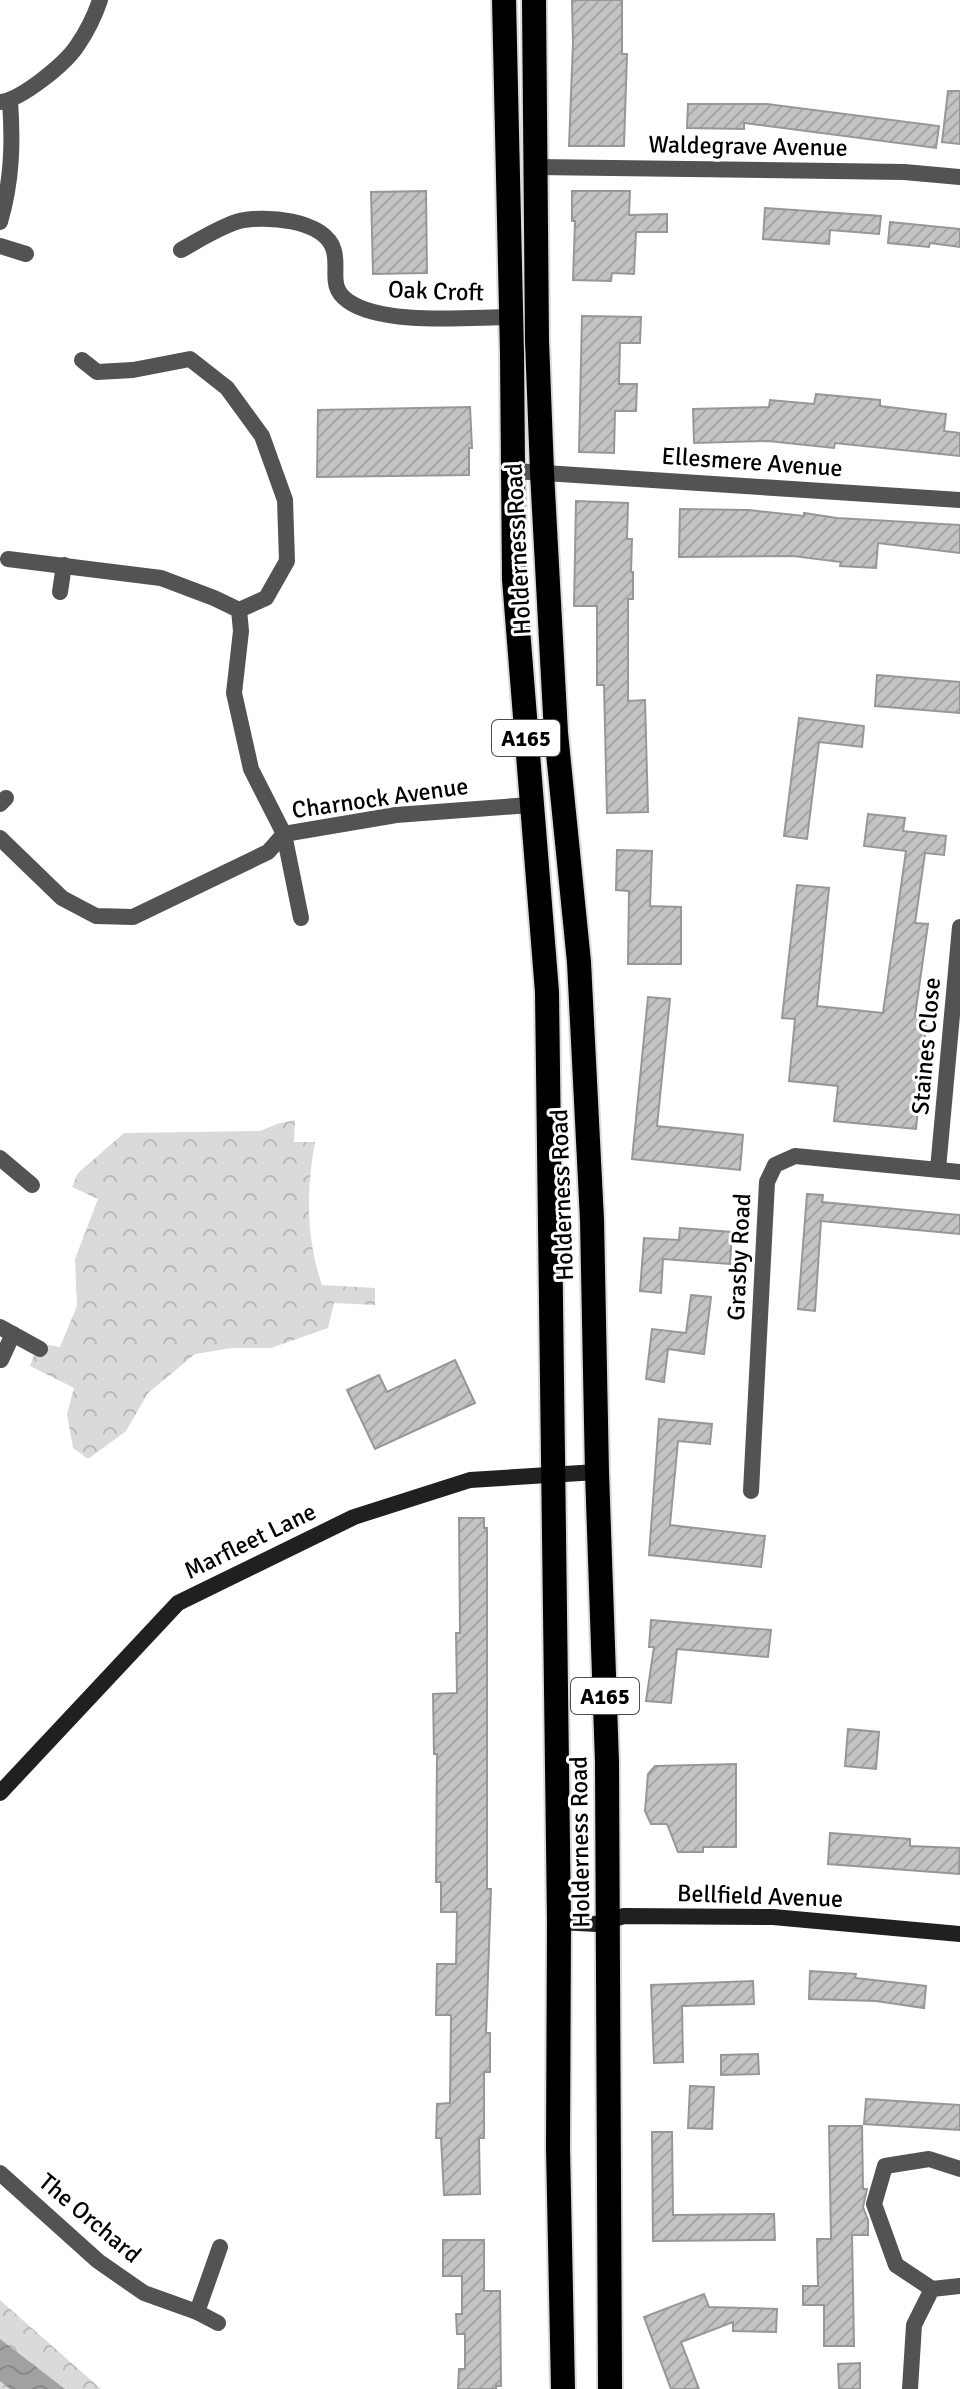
<svg xmlns="http://www.w3.org/2000/svg" width="960" height="2389" viewBox="0 0 960 2389" font-family="Signika,sans-serif">
  <style>
    .park { fill: url(#park-crowns) }
    .water { fill: url(#water-waves) }
    .building { fill: url(#building-hatch); stroke: #979797; stroke-width: 2 }
    .lines { fill: none; stroke-linecap: round; stroke-linejoin: round }
    .highway-casing { stroke: #dbdbdb; stroke-width: 28 }
    .street { stroke: #535353; stroke-width: 16 }
    .secondary { stroke: #202020; stroke-width: 16 }
    .highway { stroke: #000; stroke-width: 24 }
    .labels { text-anchor: middle; stroke-width: 6; stroke-linejoin: round; paint-order: stroke }
    .shield { fill: #fff; stroke: #4c4c4c; stroke-width: 2 }
    .shield-label { font-size: 22px; font-weight: bold; fill: #000 }
    .street-label { font-size: 24px; fill: #000; stroke: #fff }
  </style>
  <defs>
    <pattern id="park-crowns" width="20" height="18" patternUnits="userSpaceOnUse" patternTransform="scale(2)"><rect width="20" height="18" fill="#dadada"/><path d="M2 6a3 3 0 1 1 6 0M12 15a3 3 0 1 1 6 0" fill="none" stroke="#b9b9b9"/></pattern>
    <pattern id="water-waves" width="16" height="10" patternUnits="userSpaceOnUse" patternTransform="scale(2)"><rect width="16" height="10" fill="#a1a1a1"/><path d="M0 5q4-4 8 0t8 0" fill="none" stroke="#898989"/></pattern>
    <pattern id="building-hatch" width="6" height="6" patternUnits="userSpaceOnUse" patternTransform="scale(2)"><rect width="6" height="6" fill="#c3c3c3"/><path d="M-1 1l2-2M0 6l6-6M5 7l2-2" fill="none" stroke="#a6a6a6"/></pattern>
  </defs>
  <rect width="100%" height="100%" fill="#fff"/>
  <g class="park">
    <path d="M 295,1120 L 294,1142 L 315,1142 C 306,1190 306,1239 322,1285 L 375,1288 L 375,1305 L 334,1303 L 328,1328 L 271,1348 L 232,1348 L 195,1354 L 148,1393 L 126,1431 L 88,1459 L 73,1448 L 67,1414 L 74,1388 L 30,1366 L 38,1343 L 60,1347 L 77,1306 L 75,1259 L 98,1199 L 72,1187 L 78,1173 L 124,1133 L 260,1131 L 277,1124 Z"/>
    <polygon points="0,2300 101,2389 0,2389"/>
  </g>
  <polygon class="water" points="0,2339 65,2389 10,2389 0,2381"/>
  <g class="building">
    <polygon points="572,0 622,0 622,54 627,54 624,146 569,146 573,43"/>
    <polygon points="948,91 960,91 960,144 942,142"/>
    <polygon points="688,104 767,104 939,126 936,148 744,123 744,129 687,128"/>
    <polygon points="426,191 427,273 373,274 371,192"/>
    <polygon points="572,191 630,191 629,215 667,214 667,232 636,232 634,274 612,273 611,281 573,280 575,221 572,221"/>
    <polygon points="765,208 881,216 879,234 830,230 829,244 763,239"/>
    <polygon points="890,222 960,229 960,247 930,243 929,247 888,243"/>
    <polygon points="582,316 641,317 640,343 620,343 619,384 637,384 636,411 615,411 614,453 579,452"/>
    <polygon points="816,394 880,400 880,406 946,414 944,431 960,433 960,456 835,443 834,448 768,441 694,443 693,409 769,407 770,400 814,404"/>
    <polygon points="470,407 472,448 469,448 469,475 317,477 318,410"/>
    <polygon points="576,501 628,503 627,539 632,539 631,572 633,572 633,599 628,599 628,701 645,700 648,812 607,813 604,685 597,685 597,606 574,606"/>
    <polygon points="680,509 749,510 804,516 804,513 837,518 960,525 960,553 878,543 876,568 840,566 841,562 793,556 679,557"/>
    <polygon points="877,675 960,682 960,713 875,706"/>
    <polygon points="799,718 864,726 862,747 819,742 807,839 784,836"/>
    <polygon points="868,814 905,818 903,831 946,836 944,855 925,853 915,923 928,924 915,1016 927,1017 916,1129 834,1121 838,1086 789,1081 795,1019 782,1018 797,885 829,888 817,1006 883,1013 906,851 864,846"/>
    <polygon points="617,850 652,851 650,906 681,907 681,964 628,964 629,891 616,890"/>
    <polygon points="648,997 670,999 657,1126 743,1135 740,1170 632,1159"/>
    <polygon points="807,1194 823,1195 822,1202 960,1215 960,1234 821,1221 815,1311 798,1309"/>
    <polygon points="680,1228 732,1232 730,1264 663,1259 661,1293 640,1291 644,1238 679,1240"/>
    <polygon points="691,1295 711,1297 704,1354 668,1349 664,1382 646,1379 652,1329 686,1333"/>
    <polygon points="455,1360 475,1403 375,1449 347,1390 379,1375 387,1392"/>
    <polygon points="659,1419 712,1424 710,1444 678,1441 670,1525 765,1536 761,1567 649,1555"/>
    <polygon points="459,1518 484,1518 484,1528 487,1528 487,1889 491,1889 486,2033 490,2033 490,2072 484,2072 484,2138 479,2138 480,2194 444,2195 441,2138 436,2138 437,2104 450,2103 451,2015 436,2015 437,1964 456,1964 457,1912 441,1912 441,1882 436,1882 437,1754 434,1754 433,1694 457,1693 456,1633 460,1633"/>
    <polygon points="651,1620 771,1630 768,1657 677,1649 671,1703 646,1701 654,1647 649,1647"/>
    <polygon points="848,1729 879,1732 876,1769 845,1766"/>
    <polygon points="736,1764 736,1847 703,1847 703,1852 678,1852 667,1824 651,1824 645,1811 648,1774 655,1766"/>
    <polygon points="830,1833 910,1839 910,1846 960,1848 959,1874 828,1864"/>
    <polygon points="810,1971 856,1974 855,1978 926,1986 924,2008 876,2001 809,1999"/>
    <polygon points="753,1981 754,2004 682,2006 683,2062 654,2063 651,1985"/>
    <polygon points="758,2054 759,2074 721,2075 721,2055"/>
    <polygon points="690,2086 714,2087 712,2129 688,2128"/>
    <polygon points="866,2099 960,2105 960,2130 864,2124"/>
    <polygon points="829,2126 862,2126 863,2189 867,2189 863,2207 868,2220 868,2235 852,2235 854,2346 824,2346 824,2305 803,2305 803,2286 818,2286 817,2239 831,2239"/>
    <polygon points="652,2132 672,2132 673,2215 774,2214 775,2240 653,2241"/>
    <polygon points="443,2240 484,2240 484,2291 500,2291 501,2386 496,2386 496,2389 458,2389 459,2369 465,2369 465,2334 457,2334 456,2314 462,2314 462,2276 443,2276"/>
    <polygon points="704,2294 709,2307 777,2309 776,2332 733,2331 733,2322 681,2342 699,2389 671,2389 644,2317"/>
    <polygon points="860,2363 860,2389 839,2389 838,2364"/>
  </g>
  <g class="lines">
    <g class="highway-casing">
      <g id="highway">
        <polyline points="504,0 512,353 514,579 547,992 559,1922 558,2148 563,2389"/>
        <polyline points="534,0 537,341 542,472 556,733 579,962 592,1220 597,1472 607,1762 610,2389"/>
      </g>
    </g>
    <g class="street">
      <path d="M 0,102 C 21,100 65,64 77,46 C 86,33 95,15 100,0"/>
      <polyline points="536,167 904,172 960,177"/>
      <path d="M 0,222 C 12,181 13,143 10,101"/>
      <polyline points="0,246 26,254"/>
      <path d="M 181,250 C 199,240 216,229 236,222 C 262,214 326,219 334,251 C 339,270 328,287 348,301 C 383,326 469,317 512,317"/>
      <polyline points="82,360 97,372 133,370 190,359 227,388 262,436 285,500 287,561 266,598 239,610"/>
      <polyline points="514,471 960,500"/>
      <polyline points="8,559 161,578 214,598 239,610 241,631 234,693 251,769 284,834 301,918"/>
      <polyline points="60,592 64,565"/>
      <polyline points="0,804 6,798"/>
      <polyline points="0,838 62,898 96,916 133,917 268,852 284,834 396,815 530,805"/>
      <polyline points="0,1158 32,1185"/>
      <polyline points="938,1169 960,927"/>
      <polyline points="0,1327 40,1349"/>
      <polyline points="1,1360 13,1334"/>
      <polyline points="751,1491 767,1182 775,1165 795,1156 960,1172"/>
      <polyline points="0,2173 98,2261 144,2293 197,2312"/>
      <polyline points="932,2289 896,2265 874,2204 885,2166 929,2159 960,2169"/>
      <polyline points="218,2323 197,2312 220,2247"/>
      <polyline points="910,2389 914,2325 932,2289 960,2286"/>
    </g>
    <g class="secondary">
      <polyline points="0,1793 178,1603 354,1517 470,1480 597,1472"/>
      <polyline points="559,1922 597,1924 624,1916 773,1917 960,1934"/>
    </g>
    <use href="#highway" class="highway"/>
  </g>
  <g class="labels">
    <g class="shield">
      <rect x="492" y="720" width="68" height="36" rx="6"/>
      <rect x="571" y="1678" width="68" height="36" rx="6"/>
    </g>
    <g class="shield-label">
      <text x="526" y="746">A165</text>
      <text x="605" y="1704">A165</text>
    </g>
    <g class="street-label">
      <text transform="translate(748 146) rotate(1)" y="8">Waldegrave Avenue</text>
      <text transform="translate(436 291) rotate(2)" y="8">Oak Croft</text>
      <text transform="translate(752 462) rotate(4)" y="8">Ellesmere Avenue</text>
      <text transform="translate(518 549) rotate(-93)" y="8">Holderness Road</text>
      <text transform="translate(380 798) rotate(-8)" y="8">Charnock Avenue</text>
      <text transform="translate(926 1046) rotate(-85)" y="8">Staines Close</text>
      <text transform="translate(562 1195) rotate(-92)" y="8">Holderness Road</text>
      <text transform="translate(739 1257) rotate(-87)" y="8">Grasby Road</text>
      <text transform="translate(250 1541) rotate(-26)" y="8">Marfleet Lane</text>
      <text transform="translate(580 1842) rotate(-91)" y="8">Holderness Road</text>
      <text transform="translate(760 1896) rotate(2)" y="8">Bellfield Avenue</text>
      <text transform="translate(90 2218) rotate(40)" y="8">The Orchard</text>
    </g>
  </g>
</svg>
